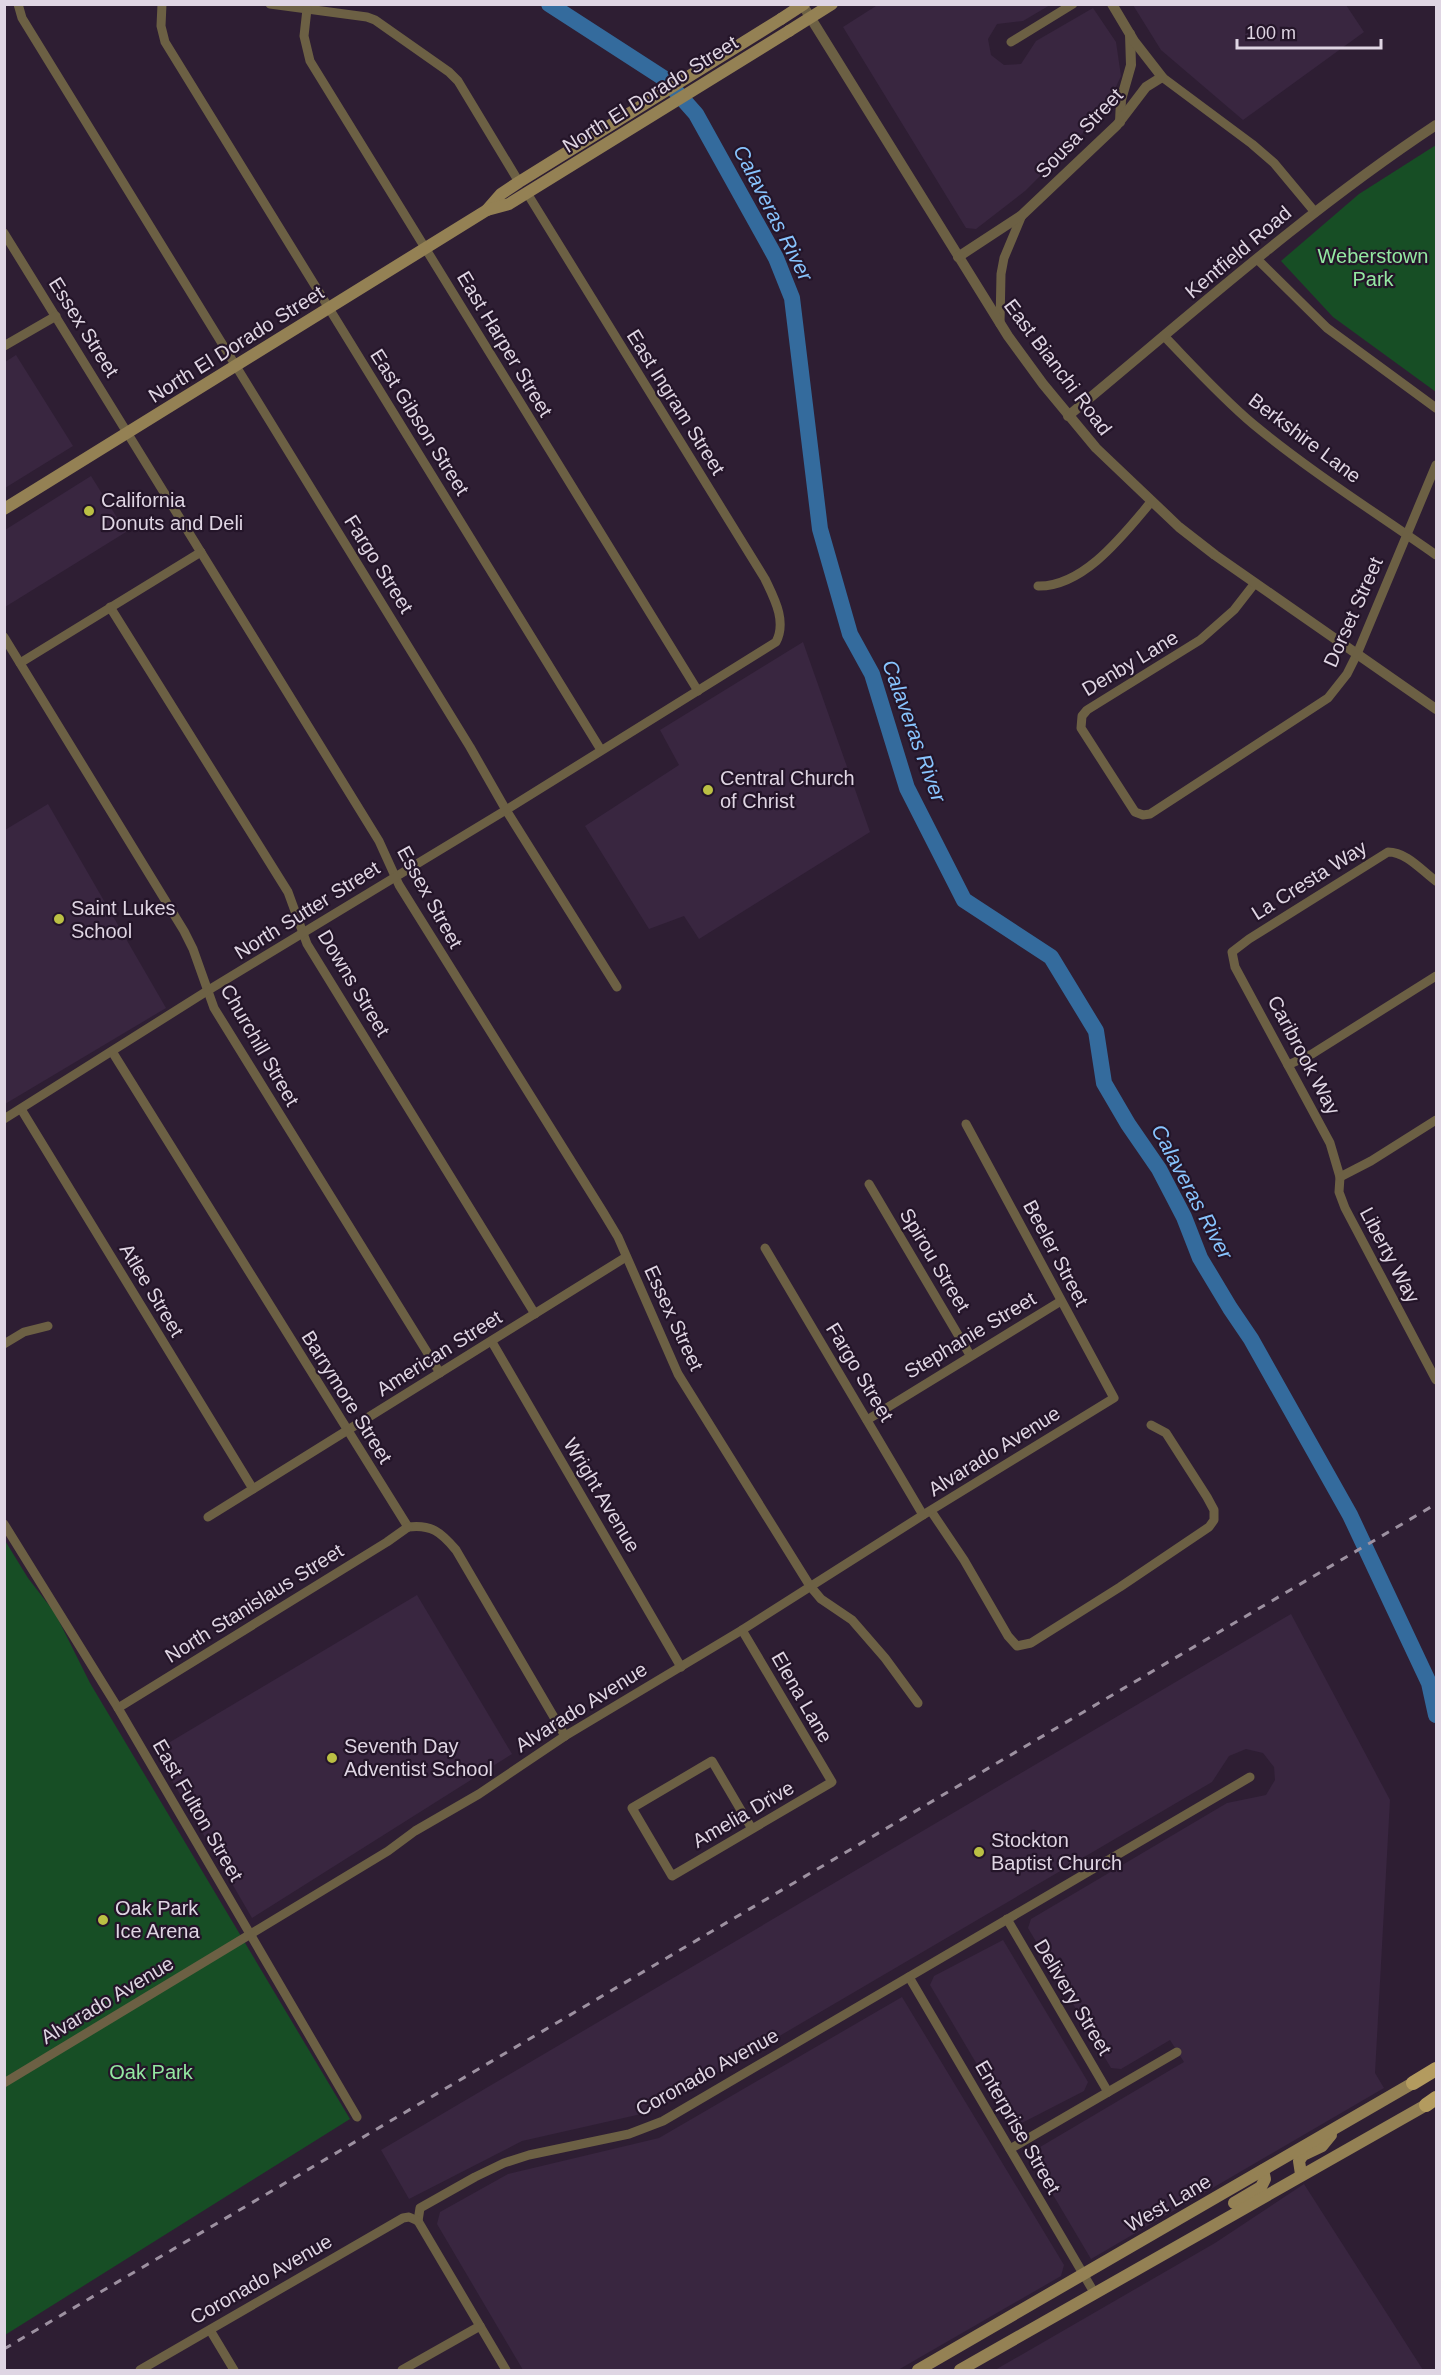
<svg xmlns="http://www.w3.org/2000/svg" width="1441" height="2375" viewBox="0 0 1441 2375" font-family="Arial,sans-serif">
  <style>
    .built { fill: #392640 }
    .green { fill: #174e25 }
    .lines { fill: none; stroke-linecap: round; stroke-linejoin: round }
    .river { stroke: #346b9d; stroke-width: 16 }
    .minor { stroke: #6c6044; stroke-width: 9 }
    .tertiary { stroke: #6c6044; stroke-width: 10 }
    .secondary { stroke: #948154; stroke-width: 12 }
    .primary { stroke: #b39b5f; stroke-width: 14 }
    .rail { stroke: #9d91a1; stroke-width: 3; stroke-dasharray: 8 8; stroke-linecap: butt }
    .secondary-bridge { stroke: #948154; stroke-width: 12 }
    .poi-dot { fill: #bbc044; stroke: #241529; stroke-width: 2 }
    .labels { text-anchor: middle; stroke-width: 4.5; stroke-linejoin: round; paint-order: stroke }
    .street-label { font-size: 20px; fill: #dfd5e3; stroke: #241529 }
    .park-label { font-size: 20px; fill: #93e8a1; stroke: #241529 }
    .poi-label { font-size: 20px; fill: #dfd5e3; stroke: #241529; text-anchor: start }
    .water-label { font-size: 21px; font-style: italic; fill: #88c4fe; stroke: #241529 }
  </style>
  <rect width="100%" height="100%" fill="#2e1e33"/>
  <g class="built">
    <polygon points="879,4 1050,5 1023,21 997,24 988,39 991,55 1004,65 1021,64 1036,41 1093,8 1116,42 1121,76 1105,111 1025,191 976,229 966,228 843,27"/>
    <polygon points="1133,5 1346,5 1364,32 1243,120 1161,50"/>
    <polygon points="16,355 73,446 5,488 5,362"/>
    <polygon points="91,476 126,532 5,607 5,530"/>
    <polygon points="803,642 870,832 699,939 684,916 649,929 585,826 679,765 660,730"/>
    <polygon points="48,804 166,1008 5,1104 5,830"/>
    <polygon points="417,1595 512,1754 252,1918 155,1751"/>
    <polygon points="1291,1614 1390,1800 1375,2073 1384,2088 1091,2259 1033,2161 1035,2150 1184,2062 1170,2040 1121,2069 1111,2068 1028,1928 1031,1919 1227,1803 1266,1795 1275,1780 1274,1767 1263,1753 1246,1749 1229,1756 1212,1782 650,2112 522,2141 409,2199 381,2150"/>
    <polygon points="1003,1940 1088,2082 1084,2091 1014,2127 930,1985 934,1976"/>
    <polygon points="902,1997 1064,2265 1061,2276 898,2370 523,2370 437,2224 440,2212 508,2174 659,2138"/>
    <polygon points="1304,2184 1423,2370 995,2370 1215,2243"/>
  </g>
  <g class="green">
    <polygon points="1436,145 1436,392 1333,317 1281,261 1359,194"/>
    <polygon points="4,1539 28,1578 55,1613 90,1683 350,2119 5,2335"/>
  </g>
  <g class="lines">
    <polyline class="river" points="549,4 665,79 696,114 776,258 792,298 820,529 850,634 872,674 907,788 964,900 1051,957 1096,1031 1104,1083 1128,1124 1159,1169 1184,1217 1200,1258 1230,1308 1251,1339 1350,1515 1429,1683 1436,1715"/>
    <g class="minor">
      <polyline points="18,4 22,18 470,747 506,810 617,987"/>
      <polyline points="162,4 161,26 165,42 601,750"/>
      <polyline points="270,4 367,17 375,20 449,72 458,81 519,182"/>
      <polyline points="307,9 304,36 310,61 698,691"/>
      <polyline points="1011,42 1073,4"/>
      <polyline points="1162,77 1252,144 1274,163 1314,211"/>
      <polyline points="4,233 379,841 399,885 603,1212 618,1237 678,1374 810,1586 821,1599 852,1620 885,1658 918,1703"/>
      <polyline points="1257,259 1327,328 1436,408"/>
      <polyline points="1000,324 1001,274 1004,258 1022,215"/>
      <path d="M 1164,336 C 1193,366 1221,397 1253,424 C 1311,472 1375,512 1436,555"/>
      <polyline points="4,346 56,316"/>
      <polyline points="1255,583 1234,610 1200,640 1087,710 1082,716 1081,728 1135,812 1143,815 1150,814 1328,698 1347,674 1357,654 1436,465"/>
      <path d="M 1038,586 C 1084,587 1124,534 1151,502"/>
      <polyline points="110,607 288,892 307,944 535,1314"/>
      <polyline points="4,637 184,931 193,949 214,1008 440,1373"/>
      <polyline points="20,663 201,552"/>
      <path d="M 1436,881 C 1422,871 1407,852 1388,852 L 1249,939 L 1232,952 L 1235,967 L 1330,1143 L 1340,1177 L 1339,1192 L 1345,1208 L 1436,1380"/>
      <polyline points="113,1053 408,1527"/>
      <polyline points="1288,1065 1312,1054 1436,976"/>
      <polyline points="21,1109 253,1489"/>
      <path d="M 4,1119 L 207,991 L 506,810 L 776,642 C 787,621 774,598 765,579 L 527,193"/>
      <polyline points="1340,1177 1371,1161 1436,1120"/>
      <polyline points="869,1184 970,1355"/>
      <polyline points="765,1248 923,1515"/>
      <polyline points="492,1342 681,1667"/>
      <polyline points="4,1344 24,1332 48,1326"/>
      <polyline points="867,1420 1061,1301"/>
      <polyline points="931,1511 964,1560 1008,1636 1017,1646 1031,1643 1120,1587 1209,1527 1214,1520 1214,1510 1207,1497 1166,1433 1151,1425"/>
      <polyline points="208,1517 626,1257"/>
      <polyline points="4,1524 118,1708 357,2117"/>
      <path d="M 408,1527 C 431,1524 441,1532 456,1550 L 565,1736"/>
      <polyline points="742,1630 832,1782 672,1876 632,1808 712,1761 752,1829"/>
      <polyline points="118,1708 387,1542 408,1527"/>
      <polyline points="1007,1919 1108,2092"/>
      <polyline points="909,1977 1095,2294"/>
      <polyline points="4,2083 388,1851 415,1831 479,1794 565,1736 742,1630 923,1515 1114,1398 966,1124"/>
      <polyline points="1010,2149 1177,2052"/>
      <polyline points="418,2221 420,2208 475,2177 504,2163 529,2155 629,2134 663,2121 1250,1777"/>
      <polyline points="418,2221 506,2370"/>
      <polyline points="210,2330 234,2370"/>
      <polyline points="140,2370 403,2218 409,2217 418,2221"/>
      <polyline points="402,2370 480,2326"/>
    </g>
    <g class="tertiary">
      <polyline points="802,4 1008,336 1043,384 1096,448 1179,527 1215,555 1436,709"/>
      <polyline points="1120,122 1121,100 1131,65 1130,34"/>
      <polyline points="958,257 1022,215 1117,125 1146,87 1162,77 1134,41 1112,4"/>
      <path d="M 1068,416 C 1189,316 1306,211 1436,125"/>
    </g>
    <g class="secondary">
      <polyline points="487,210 501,194 519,182 781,19"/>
      <polyline points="4,509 487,210 509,204 789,31"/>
      <polyline points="1301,2174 1299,2161 1303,2155 1322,2146 1331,2135"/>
      <polyline points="1234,2203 1261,2187 1265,2179 1263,2170"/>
      <polyline points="918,2370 1413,2083"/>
      <polyline points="960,2370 1426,2105"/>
    </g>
    <g class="primary">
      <polyline points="1413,2083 1436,2069"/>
      <polyline points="1426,2105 1436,2098"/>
    </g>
    <polyline class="rail" points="4,2349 1436,1504"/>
    <g class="secondary-bridge">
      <polyline points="781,19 804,4"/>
      <polyline points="789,31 832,4"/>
    </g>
  </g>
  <g class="poi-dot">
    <circle cx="89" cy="511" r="6"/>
    <circle cx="708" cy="790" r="6"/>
    <circle cx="59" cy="919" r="6"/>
    <circle cx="332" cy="1758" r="6"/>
    <circle cx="979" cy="1852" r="6"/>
    <circle cx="103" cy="1920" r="6"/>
  </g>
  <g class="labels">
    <g class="street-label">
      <text transform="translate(650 94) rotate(-32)" y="7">North El Dorado Street</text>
      <text transform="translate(1079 133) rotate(-46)" y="7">Sousa Street</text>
      <text transform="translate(1238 252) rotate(-40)" y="7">Kentfield Road</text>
      <text transform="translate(84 327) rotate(58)" y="7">Essex Street</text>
      <text transform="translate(236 344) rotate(-32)" y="7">North El Dorado Street</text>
      <text transform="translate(505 344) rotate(59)" y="7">East Harper Street</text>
      <text transform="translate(1058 367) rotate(53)" y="7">East Bianchi Road</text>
      <text transform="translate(676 402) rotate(58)" y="7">East Ingram Street</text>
      <text transform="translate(420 422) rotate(58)" y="7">East Gibson Street</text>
      <text transform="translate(1305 438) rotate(37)" y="7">Berkshire Lane</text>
      <text transform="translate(379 564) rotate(58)" y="7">Fargo Street</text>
      <text transform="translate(1353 612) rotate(-66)" y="7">Dorset Street</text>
      <text transform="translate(1130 663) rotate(-31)" y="7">Denby Lane</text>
      <text transform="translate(1309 880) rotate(-32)" y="7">La Cresta Way</text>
      <text transform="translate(430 897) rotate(61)" y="7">Essex Street</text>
      <text transform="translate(307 910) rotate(-32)" y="7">North Sutter Street</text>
      <text transform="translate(354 983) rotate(59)" y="7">Downs Street</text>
      <text transform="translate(260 1045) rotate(60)" y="7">Churchill Street</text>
      <text transform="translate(1304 1055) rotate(62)" y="7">Caribrook Way</text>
      <text transform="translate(1056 1253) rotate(62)" y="7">Beeler Street</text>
      <text transform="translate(1390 1255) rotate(62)" y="7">Liberty Way</text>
      <text transform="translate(935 1260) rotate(59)" y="7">Spirou Street</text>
      <text transform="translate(152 1290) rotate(59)" y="7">Atlee Street</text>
      <text transform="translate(674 1318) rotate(65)" y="7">Essex Street</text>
      <text transform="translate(970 1335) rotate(-31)" y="7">Stephanie Street</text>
      <text transform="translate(439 1353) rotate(-32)" y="7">American Street</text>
      <text transform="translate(860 1372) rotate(59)" y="7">Fargo Street</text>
      <text transform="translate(347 1397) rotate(58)" y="7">Barrymore Street</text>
      <text transform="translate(994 1451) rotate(-32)" y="7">Alvarado Avenue</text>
      <text transform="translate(602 1495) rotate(59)" y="7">Wright Avenue</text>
      <text transform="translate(254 1603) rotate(-32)" y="7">North Stanislaus Street</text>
      <text transform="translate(802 1697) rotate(60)" y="7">Elena Lane</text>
      <text transform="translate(581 1707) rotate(-32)" y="7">Alvarado Avenue</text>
      <text transform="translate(198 1810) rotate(60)" y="7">East Fulton Street</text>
      <text transform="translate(743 1814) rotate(-30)" y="7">Amelia Drive</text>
      <text transform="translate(1073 1997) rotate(59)" y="7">Delivery Street</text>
      <text transform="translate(107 2000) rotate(-31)" y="7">Alvarado Avenue</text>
      <text transform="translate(707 2072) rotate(-29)" y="7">Coronado Avenue</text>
      <text transform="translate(1018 2127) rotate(60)" y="7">Enterprise Street</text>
      <text transform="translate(1168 2203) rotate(-30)" y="7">West Lane</text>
      <text transform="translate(261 2279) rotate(-30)" y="7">Coronado Avenue</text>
    </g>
    <g class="park-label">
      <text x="1373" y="263">Weberstown<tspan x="1373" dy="23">Park</tspan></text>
      <text x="151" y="2079">Oak Park</text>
    </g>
    <g class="poi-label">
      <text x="101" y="507">California<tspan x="101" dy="23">Donuts and Deli</tspan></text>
      <text x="720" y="785">Central Church<tspan x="720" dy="23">of Christ</tspan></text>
      <text x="71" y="915">Saint Lukes<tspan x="71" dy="23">School</tspan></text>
      <text x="344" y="1753">Seventh Day<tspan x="344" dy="23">Adventist School</tspan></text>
      <text x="991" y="1847">Stockton<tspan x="991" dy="23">Baptist Church</tspan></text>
      <text x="115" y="1915">Oak Park<tspan x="115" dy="23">Ice Arena</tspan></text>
    </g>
    <g class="water-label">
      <text transform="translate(773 213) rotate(63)" y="7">Calaveras River</text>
      <text transform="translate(914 731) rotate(70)" y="7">Calaveras River</text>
      <text transform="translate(1192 1192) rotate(62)" y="7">Calaveras River</text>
    </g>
  </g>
  <rect width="1441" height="2375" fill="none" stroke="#dfd5e3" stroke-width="12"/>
  <path d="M1237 39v9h144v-9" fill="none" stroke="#dfd5e3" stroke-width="3"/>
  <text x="1246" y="39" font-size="18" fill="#dfd5e3" stroke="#241529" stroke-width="4.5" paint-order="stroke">100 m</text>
</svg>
